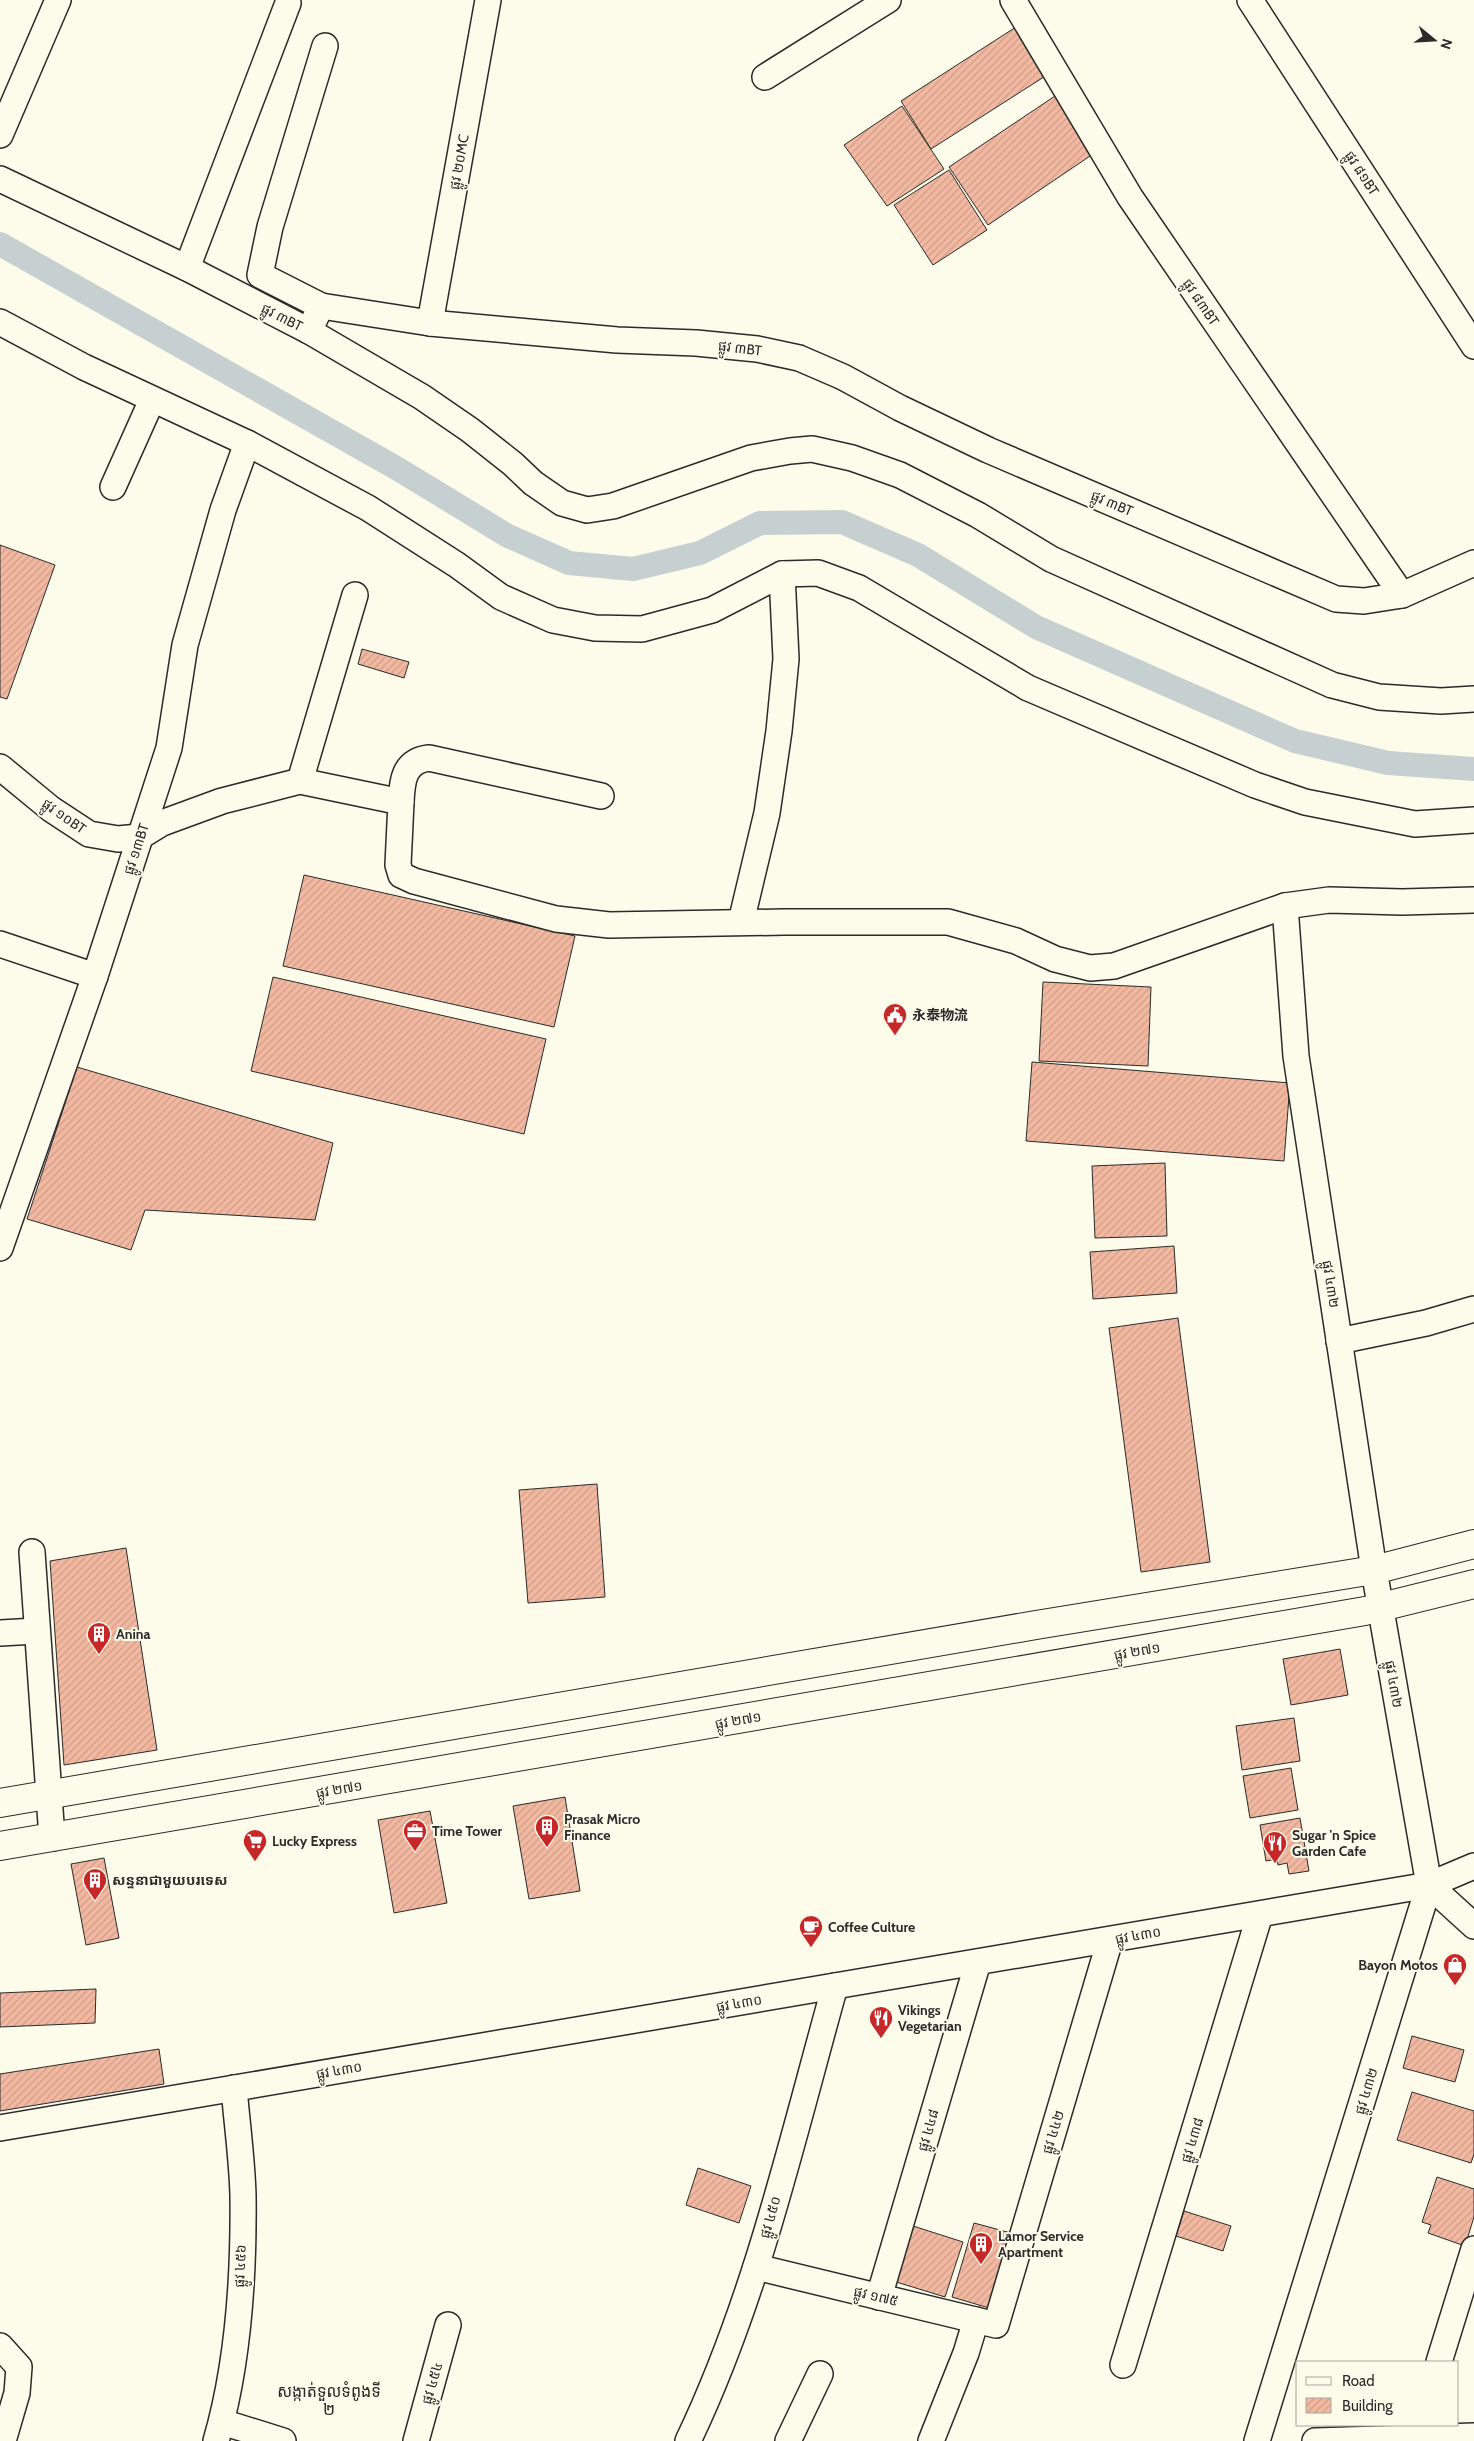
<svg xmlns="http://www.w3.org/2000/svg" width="1474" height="2441" viewBox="0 0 1474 2441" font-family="Cabin,'Noto Sans SC','Noto Sans Khmer',sans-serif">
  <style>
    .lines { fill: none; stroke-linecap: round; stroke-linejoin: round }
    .canal { stroke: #c7d0d0; stroke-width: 24 }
    .building { fill: url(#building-hatch); stroke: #2b2b2b }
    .minor-casing { stroke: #2b2b2b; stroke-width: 28 }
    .major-casing { stroke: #2b2b2b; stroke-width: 30 }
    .minor { stroke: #fdfbea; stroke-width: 25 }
    .major { stroke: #fdfbea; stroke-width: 28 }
    .labels { text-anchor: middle; stroke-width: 4; stroke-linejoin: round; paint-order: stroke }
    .street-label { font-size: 14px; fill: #2b2b2b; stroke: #fdfbea }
    .poi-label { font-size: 14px; font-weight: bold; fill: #2b2b2b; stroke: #fdfbea; text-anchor: start }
    .quarter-label { font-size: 16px; fill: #2b2b2b; stroke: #fdfbea }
  </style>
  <defs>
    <pattern id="building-hatch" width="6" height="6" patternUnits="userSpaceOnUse" patternTransform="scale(1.25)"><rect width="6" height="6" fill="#f2b8a0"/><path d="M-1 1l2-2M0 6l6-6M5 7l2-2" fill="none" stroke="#d09e8a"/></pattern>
  </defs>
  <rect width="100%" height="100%" fill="#fdfbea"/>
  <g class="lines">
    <polyline class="canal" points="0,244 398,469 508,536 569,563 633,569 700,553 760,523 842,522 918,555 1036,627 1295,741 1388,763 1474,769"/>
  </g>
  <g class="building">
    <polygon points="1016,27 1047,75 931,149 901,101"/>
    <polygon points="1058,94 1096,152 988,225 949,167"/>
    <polygon points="902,106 944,169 887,206 844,145"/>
    <polygon points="949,170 987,230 933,265 894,205"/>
    <polygon points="0,545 55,565 7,699 0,697"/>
    <polygon points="362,649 409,662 404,678 358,664"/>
    <polygon points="304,875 575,936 554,1027 283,966"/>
    <polygon points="273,977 546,1039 524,1134 251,1071"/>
    <polygon points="1043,982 1151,987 1148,1066 1039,1061"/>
    <polygon points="1032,1062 1290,1083 1284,1161 1026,1141"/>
    <polygon points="77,1067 333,1143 315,1220 145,1210 131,1250 27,1219"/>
    <polygon points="1165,1163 1167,1236 1095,1238 1092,1166"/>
    <polygon points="1174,1246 1177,1293 1093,1299 1090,1252"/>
    <polygon points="1178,1318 1210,1562 1141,1572 1109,1328"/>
    <polygon points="597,1484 605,1597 528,1603 519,1490"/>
    <polygon points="126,1548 157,1750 64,1765 50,1561"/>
    <polygon points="1340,1649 1348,1695 1291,1705 1283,1659"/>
    <polygon points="1294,1718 1300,1761 1242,1770 1236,1726"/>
    <polygon points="1291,1768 1298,1810 1250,1818 1243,1776"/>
    <polygon points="565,1797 580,1891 529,1899 513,1806"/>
    <polygon points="430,1811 447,1903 394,1913 378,1820"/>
    <polygon points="1300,1818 1309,1871 1289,1874 1287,1863 1278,1865 1277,1859 1266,1861 1260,1825"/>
    <polygon points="104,1858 119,1938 86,1945 71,1864"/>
    <polygon points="96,1989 95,2023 0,2027 0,1993"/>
    <polygon points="1412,2036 1464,2050 1455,2082 1403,2068"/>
    <polygon points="159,2049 164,2084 0,2111 0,2074"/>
    <polygon points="1412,2092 1474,2111 1474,2154 1471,2163 1397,2140"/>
    <polygon points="698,2168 751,2186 739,2223 686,2205"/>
    <polygon points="1437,2177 1474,2189 1474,2217 1465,2246 1428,2233 1431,2225 1422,2222"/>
    <polygon points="1184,2211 1231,2226 1223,2251 1176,2236"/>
    <polygon points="974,2223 1011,2233 989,2308 952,2297"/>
    <polygon points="910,2225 963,2242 945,2297 893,2281"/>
  </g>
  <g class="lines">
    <g class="minor-casing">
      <g id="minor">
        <polyline points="1013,0 1130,197 1402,595"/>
        <polyline points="1250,0 1474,346"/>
        <polyline points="765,77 888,0"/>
        <polyline points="0,135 58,0"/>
        <polyline points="0,179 187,268 309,331 422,397 470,430 513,464 533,483 562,503 587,510 613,506 751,458 790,451 812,449 852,458 900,475 978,515 1051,559 1332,685 1379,697 1441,701 1474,699"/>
        <polyline points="187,268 288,3"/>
        <polyline points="321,306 260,275 270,227 325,46"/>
        <polyline points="0,322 84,367 247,443 368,508 457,565 501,597 553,620 595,628 642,629 712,610 782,574 818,573 859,588 1028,688 1255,785 1305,802 1415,824 1474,820"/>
        <polyline points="430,323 488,0"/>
        <polyline points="309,331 321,306 430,323 617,340 696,343 757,349 799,358 843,377 900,408 988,450 1336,599 1364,601 1402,595 1474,563"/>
        <polyline points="113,487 152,400"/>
        <polyline points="0,767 51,809 89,834 118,839 139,837 162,823 222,801 300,781 401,802 398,865 401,875 414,881 556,919 609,925 784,922 948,922 1016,941 1055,959 1090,968 1114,966 1285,906 1329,900 1402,902 1474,900"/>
        <polyline points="300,781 355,595"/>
        <path d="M 401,802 C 402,780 404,761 429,758 L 601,796"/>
        <polyline points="741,922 767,813 779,731 786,659 782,574"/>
        <polyline points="0,944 95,976"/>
        <polyline points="0,1248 95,976 169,748 185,645 223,510 247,443"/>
        <polyline points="1339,1341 1426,1323 1474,1309"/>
        <polyline points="32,1552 52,1838"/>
        <polyline points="0,1633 36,1631"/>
        <polyline points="1429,1885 1474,1926"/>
        <polyline points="0,2128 1429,1885 1474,1866"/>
        <polyline points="756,2267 996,2325 1110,1940"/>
        <polyline points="879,2297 978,1962"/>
        <polyline points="0,2346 19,2367 17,2393 3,2441"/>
        <polyline points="1439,2362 1474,2249"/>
        <polyline points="1123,2365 1260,1914"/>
        <polyline points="222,2422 283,2441"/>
        <path d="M 216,2441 C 239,2362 244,2276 243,2195 C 242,2159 237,2124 234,2088"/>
        <polyline points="416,2441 448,2325"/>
        <path d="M 688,2441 C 757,2297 792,2139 835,1986"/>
        <polyline points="788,2441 820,2374"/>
        <polyline points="931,2441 966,2353 976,2320"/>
        <polyline points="1257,2441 1429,1885 1374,1570 1296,1056 1285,906"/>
        <polyline points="1315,2441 1474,2436"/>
      </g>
    </g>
    <g class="major-casing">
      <g id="major">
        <polyline points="0,1803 1036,1625 1374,1570 1474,1544"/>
        <polyline points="0,1846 1365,1611 1474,1584"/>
      </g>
    </g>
    <use href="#minor" class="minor"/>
    <use href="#major" class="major"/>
  </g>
  <defs>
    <g id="civic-pin" transform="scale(1.25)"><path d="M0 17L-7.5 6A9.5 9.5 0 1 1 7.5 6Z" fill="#c62828" stroke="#fdfbea"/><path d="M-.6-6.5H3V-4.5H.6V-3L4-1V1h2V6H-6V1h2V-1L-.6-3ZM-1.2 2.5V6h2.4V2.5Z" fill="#fff"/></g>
    <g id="building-pin" transform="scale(1.25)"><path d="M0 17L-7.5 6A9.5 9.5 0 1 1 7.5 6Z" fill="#c62828" stroke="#fdfbea"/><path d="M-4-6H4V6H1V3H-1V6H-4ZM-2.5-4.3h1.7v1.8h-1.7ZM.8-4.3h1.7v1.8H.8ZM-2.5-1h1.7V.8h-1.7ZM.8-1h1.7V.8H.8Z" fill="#fff"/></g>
    <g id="office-pin" transform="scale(1.25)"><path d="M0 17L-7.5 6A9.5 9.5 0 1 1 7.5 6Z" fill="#c62828" stroke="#fdfbea"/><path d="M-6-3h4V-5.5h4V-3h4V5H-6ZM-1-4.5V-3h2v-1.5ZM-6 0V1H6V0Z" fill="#fff"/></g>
    <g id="supermarket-pin" transform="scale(1.25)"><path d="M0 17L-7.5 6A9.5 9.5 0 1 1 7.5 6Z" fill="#c62828" stroke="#fdfbea"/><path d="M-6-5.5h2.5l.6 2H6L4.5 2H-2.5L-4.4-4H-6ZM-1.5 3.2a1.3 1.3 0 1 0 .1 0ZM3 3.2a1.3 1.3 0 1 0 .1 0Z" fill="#fff"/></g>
    <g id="restaurant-pin" transform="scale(1.25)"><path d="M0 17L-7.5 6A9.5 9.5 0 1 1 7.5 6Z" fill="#c62828" stroke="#fdfbea"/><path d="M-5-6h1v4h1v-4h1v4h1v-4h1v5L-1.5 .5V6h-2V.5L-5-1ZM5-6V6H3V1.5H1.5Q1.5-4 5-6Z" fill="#fff"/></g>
    <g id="cafe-pin" transform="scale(1.25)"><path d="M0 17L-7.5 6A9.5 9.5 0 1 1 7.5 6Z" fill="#c62828" stroke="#fdfbea"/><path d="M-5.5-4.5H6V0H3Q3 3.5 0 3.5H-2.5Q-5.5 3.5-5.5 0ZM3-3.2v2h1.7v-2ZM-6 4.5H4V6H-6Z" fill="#fff"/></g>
    <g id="shop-pin" transform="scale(1.25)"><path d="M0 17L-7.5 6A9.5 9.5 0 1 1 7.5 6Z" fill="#c62828" stroke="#fdfbea"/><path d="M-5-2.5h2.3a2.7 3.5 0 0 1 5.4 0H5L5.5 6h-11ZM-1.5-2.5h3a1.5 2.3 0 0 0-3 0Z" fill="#fff"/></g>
  </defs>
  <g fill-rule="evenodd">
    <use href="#civic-pin" x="895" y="1015"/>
    <use href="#building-pin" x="99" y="1634"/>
    <use href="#building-pin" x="547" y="1827"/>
    <use href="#office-pin" x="415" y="1831"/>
    <use href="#supermarket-pin" x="255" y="1841"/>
    <use href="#restaurant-pin" x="1275" y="1843"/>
    <use href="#building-pin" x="95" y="1880"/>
    <use href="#cafe-pin" x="811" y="1927"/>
    <use href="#shop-pin" x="1455" y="1965"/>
    <use href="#restaurant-pin" x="881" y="2018"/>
    <use href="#building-pin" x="981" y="2244"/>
  </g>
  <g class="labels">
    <g class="street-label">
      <text transform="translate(459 162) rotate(-80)" y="5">ផ្លូវ ២០MC</text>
      <text transform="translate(1362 173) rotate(57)" y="5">ផ្លូវ ៨១BT</text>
      <text transform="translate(1201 302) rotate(56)" y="5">ផ្លូវ ៨៣BT</text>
      <text transform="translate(282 317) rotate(27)" y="5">ផ្លូវ ៣BT</text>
      <text transform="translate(740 348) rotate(7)" y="5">ផ្លូវ ៣BT</text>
      <text transform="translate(1112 503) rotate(23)" y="5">ផ្លូវ ៣BT</text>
      <text transform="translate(64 816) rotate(35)" y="5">ផ្លូវ ១០BT</text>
      <text transform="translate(136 849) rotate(-72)" y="5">ផ្លូវ ១៣BT</text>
      <text transform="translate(1331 1284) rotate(81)" y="5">ផ្លូវ ៤៣២</text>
      <text transform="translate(1137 1651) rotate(-10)" y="5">ផ្លូវ ២៧១</text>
      <text transform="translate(1394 1684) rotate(80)" y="5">ផ្លូវ ៤៣២</text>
      <text transform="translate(738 1720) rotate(-10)" y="5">ផ្លូវ ២៧១</text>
      <text transform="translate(339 1789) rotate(-10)" y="5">ផ្លូវ ២៧១</text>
      <text transform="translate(1138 1935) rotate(-10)" y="5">ផ្លូវ ៤៣០</text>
      <text transform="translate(739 2003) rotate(-10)" y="5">ផ្លូវ ៤៣០</text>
      <text transform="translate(339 2070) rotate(-10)" y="5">ផ្លូវ ៤៣០</text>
      <text transform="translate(1366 2091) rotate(-73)" y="5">ផ្លូវ ៤៣២</text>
      <text transform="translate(928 2130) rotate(-74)" y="5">ផ្លូវ ៤៤៨</text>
      <text transform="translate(1053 2132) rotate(-73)" y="5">ផ្លូវ ៤៤២</text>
      <text transform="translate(1192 2140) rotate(-73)" y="5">ផ្លូវ ៤៣៨</text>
      <text transform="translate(770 2217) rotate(-74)" y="5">ផ្លូវ ៤៥០</text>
      <text transform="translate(240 2266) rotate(-88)" y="5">ផ្លូវ ៤៥៦</text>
      <text transform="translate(876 2296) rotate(13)" y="5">ផ្លូវ ១៧៥</text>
      <text transform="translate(432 2383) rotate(-74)" y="5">ផ្លូវ ៤៥៤</text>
    </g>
    <g class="poi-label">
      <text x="912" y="1020">永泰物流</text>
      <text x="116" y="1639">Anina</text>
      <text x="564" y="1824">Prasak Micro<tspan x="564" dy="16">Finance</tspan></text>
      <text x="432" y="1836">Time Tower</text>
      <text x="1292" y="1840">Sugar 'n Spice<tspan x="1292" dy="16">Garden Cafe</tspan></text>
      <text x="272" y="1846">Lucky Express</text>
      <text x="112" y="1885">សន្ទនាជាមួយបរទេស</text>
      <text x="828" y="1932">Coffee Culture</text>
      <text x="1438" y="1970" text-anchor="end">Bayon Motos</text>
      <text x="898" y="2015">Vikings<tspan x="898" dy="16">Vegetarian</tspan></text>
      <text x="998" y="2241">Lamor Service<tspan x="998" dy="16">Apartment</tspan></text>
    </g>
    <g class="quarter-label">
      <text x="329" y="2397">សង្កាត់ទួលទំពូងទី<tspan x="329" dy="18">២</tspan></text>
    </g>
  </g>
  <rect x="1296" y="2361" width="162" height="65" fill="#fdfbea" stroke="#a9a89e"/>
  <rect x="1306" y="2377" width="25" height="8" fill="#fdfbea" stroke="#a9a89e"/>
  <text x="1342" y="2386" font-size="15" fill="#2b2b2b">Road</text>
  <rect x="1306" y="2398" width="25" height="15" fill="url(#building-hatch)" stroke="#a9a89e"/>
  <text x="1342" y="2411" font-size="15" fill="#2b2b2b">Building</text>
  <g transform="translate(1434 40) rotate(108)" stroke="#fdfbea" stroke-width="4" paint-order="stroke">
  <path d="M0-4L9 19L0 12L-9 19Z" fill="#2b2b2b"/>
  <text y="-8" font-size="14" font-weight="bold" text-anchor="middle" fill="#2b2b2b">N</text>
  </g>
</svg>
